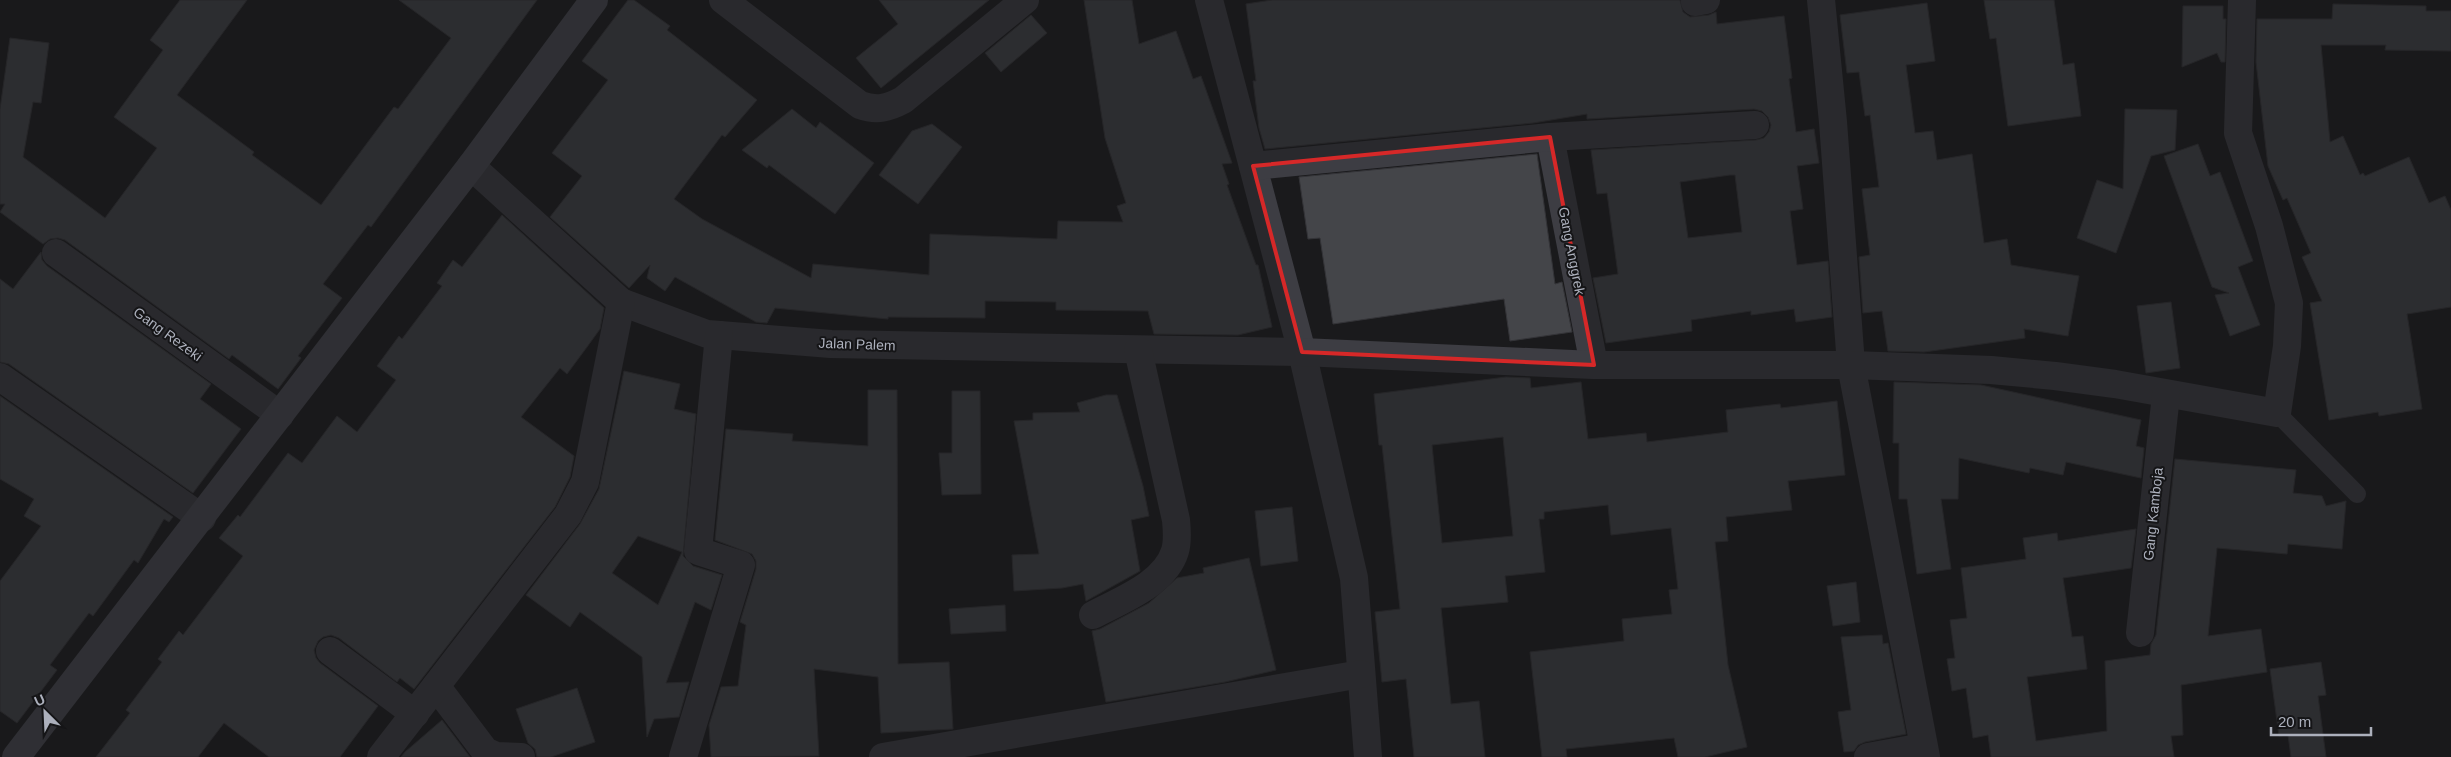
<svg xmlns="http://www.w3.org/2000/svg" width="2451" height="757" viewBox="0 0 2451 757" font-family="Arial,sans-serif">
  <style>
    .building { fill: #444549; stroke: #343438; fill-rule: evenodd }
    .lines { fill: none; stroke-linecap: round; stroke-linejoin: round }
    .lane { stroke: #3d3d43; stroke-width: 18 }
    .street { stroke: #3d3d43; stroke-width: 28 }
    .secondary { stroke: #494a52; stroke-width: 28 }
    .marked { fill: none; stroke: #d62828; stroke-width: 4; stroke-linejoin: round }
    .labels { text-anchor: middle; stroke-width: 4; stroke-linejoin: round; paint-order: stroke }
    .street-label { font-size: 14px; fill: #acb0bc; stroke: #151517 }
  </style>
  <rect width="100%" height="100%" fill="#1a1a1c"/>
  <g class="building">
    <polygon points="180,0 247,0 177,95 254,152 252,155 321,205 394,107 398,109 451,38 399,0 537,0 371,227 368,225 323,284 342,298 298,356 301,358 278,389 232,355 229,359 65,240 58,238 50,239 43,244 0,212 5,204 0,204 0,109 10,38 49,43 41,103 33,102 23,157 105,218 157,148 114,117 163,50 150,40"/>
    <polygon points="628,0 634,0 670,26 667,30 757,100 725,137 722,135 674,199 702,219 811,278 813,264 929,275 930,234 1057,239 1058,221 1123,222 1117,206 1126,203 1105,138 1084,0 1132,0 1139,44 1176,31 1193,79 1201,76 1232,163 1222,164 1229,184 1227,185 1256,265 1258,265 1272,327 1238,335 1154,334 1148,311 1056,310 1056,302 985,301 985,318 888,317 888,319 775,308 767,323 756,322 675,277 665,291 647,278 650,265 629,288 550,217 582,176 552,153 608,80 582,61"/>
    <polygon points="879,0 989,0 881,88 856,58 898,24"/>
    <path d="M 1272,0 L 1680,0 L 1683,12 L 1690,17 L 1709,15 L 1716,12 L 1717,24 L 1784,16 L 1792,78 L 1789,79 L 1796,132 L 1814,129 L 1819,163 L 1797,166 L 1803,209 L 1790,211 L 1797,265 L 1828,261 L 1832,317 L 1796,322 L 1794,309 L 1751,315 L 1751,311 L 1691,320 L 1692,331 L 1606,343 L 1593,278 L 1618,274 L 1607,193 L 1597,194 L 1591,150 L 1756,140 L 1764,138 L 1769,132 L 1771,125 L 1768,117 L 1762,111 L 1754,109 L 1587,119 L 1587,114 L 1533,123 L 1265,149 L 1259,128 L 1253,81 L 1256,81 L 1246,4 ZM 1730,175 L 1735,175 L 1742,232 L 1688,238 L 1680,182 Z"/>
    <polygon points="1984,0 2054,0 2063,65 2074,63 2081,116 2008,126 1996,38 1990,39"/>
    <polygon points="1927,3 1935,61 1906,65 1915,133 1933,131 1937,160 1972,154 1984,243 2007,239 2011,265 2079,276 2068,336 2024,329 2025,338 1924,352 1888,351 1882,311 1863,313 1859,257 1870,255 1862,189 1879,187 1870,115 1865,116 1859,72 1847,73 1840,15"/>
    <polygon points="2333,4 2426,6 2426,11 2451,11 2451,51 2385,50 2386,45 2321,45 2330,142 2343,136 2360,175 2363,173 2365,176 2409,157 2429,203 2445,196 2451,210 2451,307 2407,314 2422,409 2379,416 2378,412 2329,420 2310,303 2322,301 2302,257 2311,253 2287,198 2283,200 2268,166 2256,62 2257,19 2332,19"/>
    <polygon points="2183,6 2223,6 2223,19 2226,19 2225,62 2221,62 2217,53 2182,67"/>
    <polygon points="1031,15 1047,33 1001,72 985,53"/>
    <polygon points="792,109 816,128 820,122 874,163 835,214 769,165 767,168 742,150"/>
    <polygon points="2125,109 2177,110 2175,150 2151,156 2116,253 2077,238 2097,180 2123,189"/>
    <polygon points="932,124 962,147 918,204 879,175 912,131"/>
    <polygon points="2198,144 2210,176 2220,172 2253,261 2238,267 2260,325 2230,336 2215,295 2229,293 2212,287 2164,156"/>
    <polygon points="1537,154 1555,284 1562,282 1572,332 1510,341 1504,299 1333,324 1320,238 1308,239 1299,177"/>
    <polygon points="502,215 604,308 600,329 587,347 567,374 560,368 521,417 574,456 570,477 555,507 414,689 400,678 397,682 339,638 331,635 323,637 318,641 314,650 316,658 320,663 378,706 340,757 269,757 224,723 198,757 96,757 130,713 126,710 162,662 158,659 179,631 183,635 243,556 219,538 238,515 240,517 288,453 302,463 337,416 357,432 396,380 377,366 399,336 402,339 442,286 437,283 453,260 462,267"/>
    <polygon points="41,252 42,260 47,266 211,384 200,399 241,429 193,493 9,364 0,362 0,279 13,289"/>
    <polygon points="2171,302 2180,368 2146,373 2137,306"/>
    <path d="M 624,371 L 680,384 L 674,409 L 696,414 L 683,556 L 693,566 L 722,575 L 711,610 L 695,602 L 666,683 L 689,682 L 679,717 L 654,719 L 647,737 L 642,657 L 580,612 L 570,627 L 526,595 L 580,524 L 599,489 ZM 638,536 L 682,552 L 658,605 L 612,573 Z"/>
    <path d="M 1506,377 L 1530,378 L 1531,388 L 1581,382 L 1588,439 L 1646,433 L 1647,442 L 1728,432 L 1726,410 L 1780,404 L 1781,408 L 1837,401 L 1845,475 L 1788,481 L 1792,510 L 1726,517 L 1728,541 L 1715,542 L 1728,665 L 1747,747 L 1705,757 L 1678,757 L 1674,738 L 1566,749 L 1567,757 L 1542,757 L 1530,652 L 1624,641 L 1622,619 L 1672,614 L 1669,590 L 1678,589 L 1671,528 L 1611,535 L 1608,505 L 1544,512 L 1544,519 L 1539,519 L 1545,572 L 1505,576 L 1508,602 L 1441,608 L 1451,704 L 1479,701 L 1485,757 L 1414,757 L 1406,679 L 1382,682 L 1375,612 L 1400,609 L 1382,445 L 1379,445 L 1374,394 ZM 1503,437 L 1513,536 L 1442,543 L 1432,445 Z"/>
    <polygon points="1894,382 1981,385 2141,420 2136,446 2144,448 2141,478 2066,462 2063,475 2030,468 2029,473 1959,458 1958,499 1941,499 1951,569 1917,574 1907,499 1899,499 1899,443 1893,443"/>
    <polygon points="868,390 897,390 898,664 949,662 953,729 881,733 878,677 814,669 819,756 711,757 709,725 721,687 738,686 746,625 740,622 756,569 756,561 752,554 715,540 726,429 793,434 792,441 868,446"/>
    <polygon points="952,391 980,391 981,494 942,495 939,453 952,453"/>
    <polygon points="1106,395 1117,395 1143,486 1149,516 1131,520 1140,571 1086,601 1083,584 1062,588 1014,591 1012,555 1039,554 1014,421 1033,420 1033,413 1080,412 1077,403"/>
    <polygon points="0,396 173,517 169,522 164,519 138,563 134,560 93,616 89,613 50,665 57,670 17,723 0,711 0,581 41,526 24,516 34,499 0,479"/>
    <polygon points="2175,459 2296,470 2293,493 2322,496 2326,506 2346,501 2342,549 2288,544 2287,554 2217,548 2208,636 2261,629 2267,672 2181,685 2183,735 2171,736 2174,757 1991,757 1988,735 1973,738 1966,688 1952,691 1947,659 1955,658 1950,620 1967,618 1961,568 2026,559 2023,538 2057,533 2058,541 2136,529 2131,568 2063,578 2072,637 2083,636 2087,669 2027,677 2036,741 2107,731 2105,661 2150,655 2151,644 2156,635"/>
    <polygon points="1292,507 1298,561 1261,566 1255,511"/>
    <polygon points="1249,558 1276,670 1225,682 1106,702 1092,631 1100,629 1149,603 1177,578 1204,573 1203,568"/>
    <polygon points="1856,582 1860,622 1833,626 1827,586"/>
    <polygon points="1005,605 1006,631 951,634 949,609"/>
    <polygon points="1882,635 1883,644 1888,643 1906,734 1865,742 1858,745 1854,751 1844,752 1838,712 1851,710 1841,637"/>
    <polygon points="2321,662 2326,695 2318,696 2326,757 2291,757 2288,735 2279,736 2270,669"/>
    <polygon points="577,688 595,742 551,757 537,757 535,749 528,743 516,709"/>
    <polygon points="442,720 470,757 401,757 405,752"/>
  </g>
  <g class="lines">
    <polyline class="lane" points="2277,413 2357,494"/>
    <g class="street">
      <path d="M 723,0 L 860,105 C 877,111 888,108 903,100 L 1025,0"/>
      <polyline points="1209,0 1302,352 1354,578 1368,757"/>
      <polyline points="1821,0 1833,122 1851,365 1926,757"/>
      <polyline points="1695,2 1706,0"/>
      <polyline points="1550,137 1594,365"/>
      <polyline points="471,166 621,302 707,334 831,344 1302,352 1594,365 1851,365 1991,370 2055,376 2115,384 2277,413 2287,346 2289,303 2269,226 2238,133 2242,0"/>
      <polyline points="1253,166 1550,137 1755,125"/>
      <polyline points="56,253 280,415"/>
      <polyline points="0,377 202,518"/>
      <path d="M 1093,615 C 1121,600 1165,584 1175,551 C 1178,541 1177,530 1176,520 L 1138,350"/>
      <polyline points="2140,633 2166,395"/>
      <polyline points="330,651 415,714"/>
      <polyline points="436,686 485,751 496,756 521,757"/>
      <polyline points="381,757 568,515 585,482 621,302"/>
      <polyline points="683,757 741,565 698,551 719,335"/>
      <polyline points="883,757 1361,674"/>
      <polyline points="1868,757 1923,747"/>
    </g>
    <polyline class="secondary" points="16,757 471,166 594,0"/>
  </g>
  <path d="M0 0H2451V757H0ZM 1550,137 L 1594,365 L 1302,352 L 1253,166 Z" fill="#1a1a1c" fill-opacity=".55" fill-rule="evenodd"/>
  <path class="marked" d="M 1550,137 L 1594,365 L 1302,352 L 1253,166 Z"/>
  <g class="labels">
    <g class="street-label">
      <text transform="translate(1572 251) rotate(79)" y="5">Gang Anggrek</text>
      <text transform="translate(168 334) rotate(36)" y="5">Gang Rezeki</text>
      <text transform="translate(857 344) rotate(2)" y="5">Jalan Palem</text>
      <text transform="translate(2153 514) rotate(-84)" y="5">Gang Kamboja</text>
    </g>
  </g>
  <g transform="translate(45 712) rotate(336)" stroke="#151517" stroke-width="4" paint-order="stroke">
  <path d="M0-4L9 19L0 12L-9 19Z" fill="#acb0bc"/>
  <text y="-8" font-size="14" font-weight="bold" text-anchor="middle" fill="#acb0bc">U</text>
  </g>
  <path d="M2271 727v8h100v-8" fill="none" stroke="#acb0bc" stroke-width="2.5"/>
  <text x="2278" y="727" font-size="15" fill="#acb0bc" stroke="#151517" stroke-width="4" paint-order="stroke">20 m</text>
</svg>
